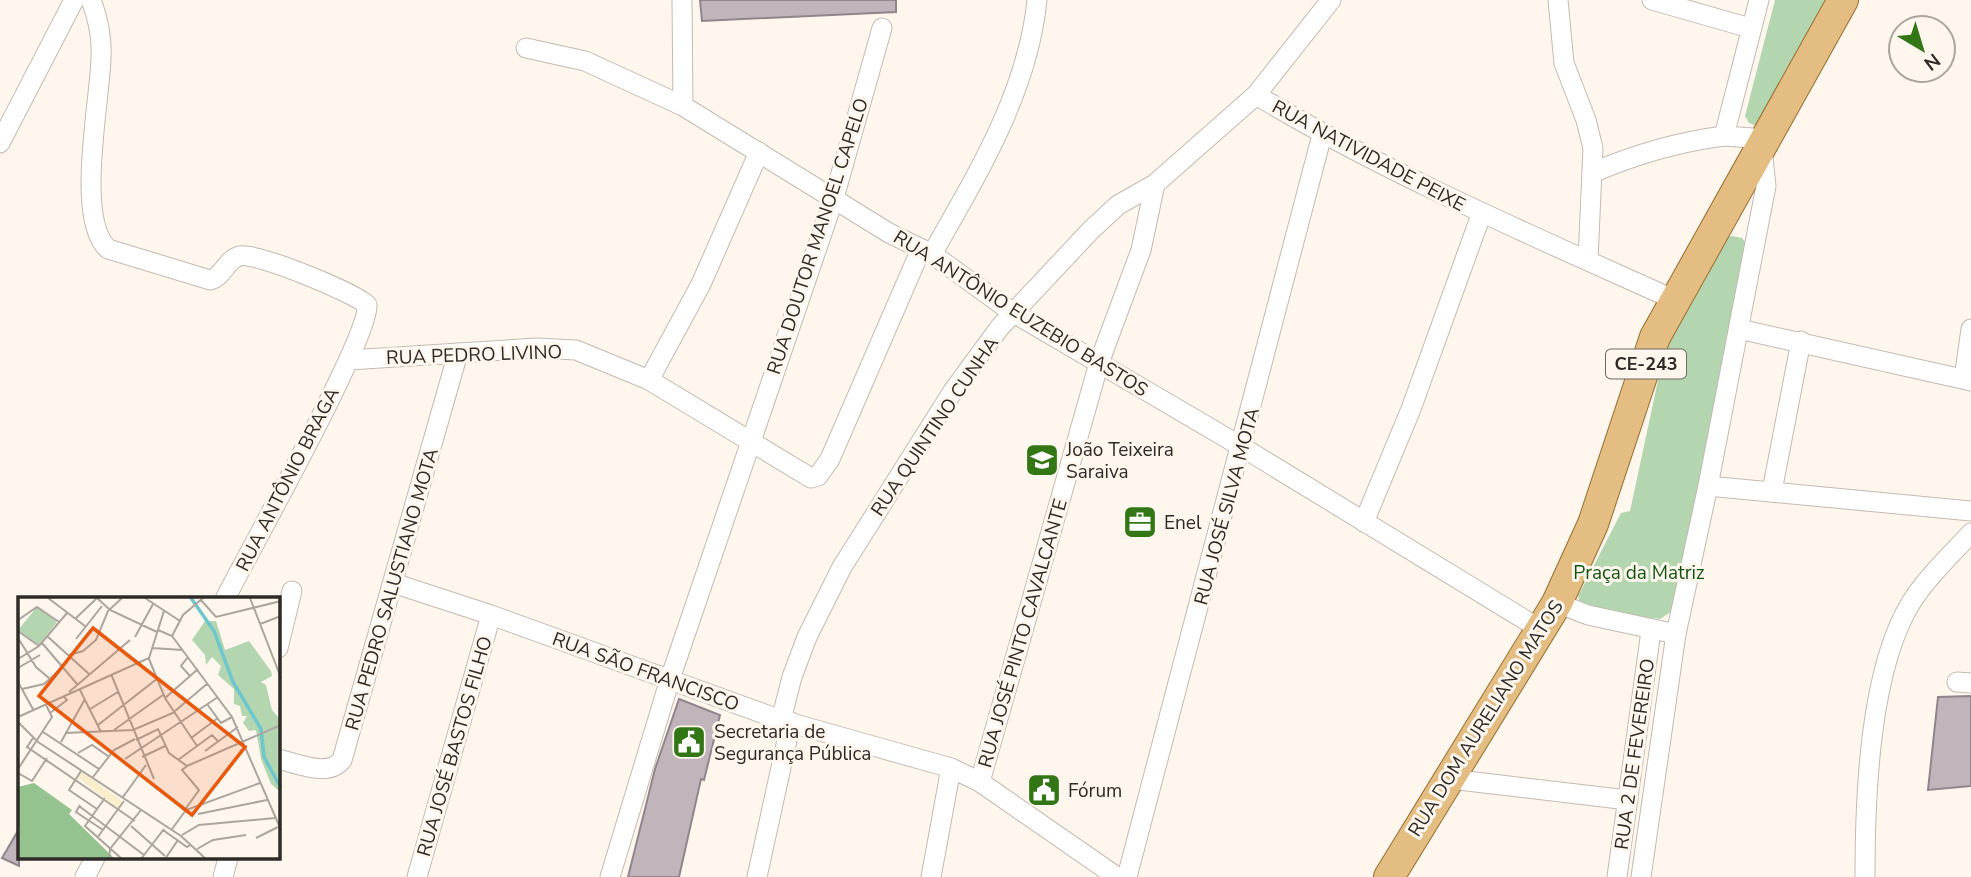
<svg xmlns="http://www.w3.org/2000/svg" width="1971" height="877" viewBox="0 0 1971 877" font-family="'Nunito Sans',sans-serif">
  <style>
    .green { fill: #b3d6b0 }
    .building { fill: #c0b5bb; stroke: #8f858b; stroke-width: 2 }
    .lines { fill: none; stroke-linecap: round; stroke-linejoin: round }
    .minor-casing { stroke: #c3bbb2; stroke-width: 21 }
    .primary-casing { stroke: #996d2d; stroke-width: 32 }
    .minor { stroke: #fff; stroke-width: 19 }
    .primary { stroke: #e4bd83; stroke-width: 30 }
    .labels { text-anchor: middle; stroke-width: 6; stroke-linejoin: round; paint-order: stroke }
    .shield { fill: #fff6ee; stroke: #6d6863; stroke-width: 2 }
    .shield-label { font-size: 18px; font-weight: bold; fill: #2e2b27 }
    .street-label { font-size: 19px; fill: #2e2b27; stroke: #fff6ee }
    .poi-label { font-size: 19px; fill: #2e2b27; stroke: #fff6ee; text-anchor: start }
    .park-label { font-size: 19px; fill: #145412; stroke: #fff6ee }
    .inset-river { fill: none; stroke: #6dc6cc; stroke-width: 3.5 }
    .inset-road { fill: none; stroke: #aba59e; stroke-width: 2 }
    .view { fill: #e8590c; fill-opacity: 0.15; stroke: #e8590c; stroke-width: 3.5 }
    .inset-edge { fill: none; stroke: #2e2b27; stroke-width: 3.5 }
  </style>
  <rect width="100%" height="100%" fill="#fff6ee"/>
  <g class="green">
    <polygon points="1775,0 1831,0 1757,126 1749,123 1745,116"/>
    <polygon points="1732,236 1742,238 1749,246 1674,610 1660,619 1588,610 1581,605 1578,596 1621,513 1630,511 1666,343 1727,237"/>
  </g>
  <g class="building">
    <polygon points="700,0 896,0 896,12 702,21"/>
    <polygon points="1971,696 1971,786 1928,790 1938,697"/>
    <polygon points="679,699 720,715 704,780 701,779 679,877 628,877 655,769"/>
    <polygon points="19,829 19,866 2,858"/>
  </g>
  <g class="lines">
    <g class="minor-casing">
      <g id="minor">
        <path d="M 91,0 C 98,18 102,39 101,58 C 100,102 75,219 108,249 L 210,280 C 223,277 226,260 239,256 C 254,251 355,293 367,305 C 370,337 247,555 225,599"/>
        <polyline points="682,0 683,106"/>
        <polyline points="1558,0 1564,63 1586,120 1593,148 1588,260"/>
        <polyline points="1652,0 1750,28"/>
        <polyline points="1759,0 1724,136 1767,139"/>
        <polyline points="526,48 585,61 683,106 889,233 932,254 1012,312 1242,447 1540,629"/>
        <path d="M 1256,95 C 1390,175 1533,236 1675,300"/>
        <polyline points="0,143 74,0"/>
        <path d="M 1592,173 C 1636,154 1677,142 1724,136"/>
        <path d="M 932,254 C 977,175 1028,92 1037,0"/>
        <polyline points="1739,329 1971,381"/>
        <polyline points="349,360 537,348 576,350 649,380 811,478 818,476 830,459 921,249"/>
        <polyline points="1964,379 1971,329"/>
        <polyline points="649,380 701,284 759,152"/>
        <polyline points="1708,486 1971,511"/>
        <polyline points="1772,491 1801,341"/>
        <polyline points="1364,522 1411,409 1481,215"/>
        <polyline points="393,583 491,615 781,720 951,768 980,782 1117,877"/>
        <polyline points="1557,603 1588,615 1676,634 1708,486 1766,186 1762,148"/>
        <polyline points="278,648 292,591"/>
        <polyline points="1957,682 1971,683"/>
        <polyline points="781,720 792,677 807,637 842,567 953,391 1000,327 1091,230 1118,205 1155,184 1256,95 1331,0"/>
        <path d="M 278,759 C 297,763 328,778 342,760 L 458,353"/>
        <polyline points="1450,779 1628,800"/>
        <polyline points="980,782 1099,363 1141,250 1155,184"/>
        <polyline points="85,877 95,858"/>
        <polyline points="223,877 228,858"/>
        <polyline points="417,877 491,615"/>
        <polyline points="610,877 670,679 834,198 882,28"/>
        <polyline points="757,877 791,722"/>
        <polyline points="931,877 951,768"/>
        <polyline points="1127,877 1322,135"/>
        <polyline points="1617,877 1651,631"/>
        <polyline points="1641,877 1676,634"/>
        <path d="M 1865,877 C 1865,798 1869,669 1912,601 C 1928,576 1951,555 1971,533"/>
      </g>
    </g>
    <g class="primary-casing">
      <polyline id="primary" points="1389,877 1557,603 1593,524 1655,337 1843,0"/>
    </g>
    <use href="#minor" class="minor"/>
    <use href="#primary" class="primary"/>
  </g>
  <defs>
    <g id="school-square" transform="scale(1.75)"><rect x="-9" y="-9" width="18" height="18" rx="4" fill="#337616" stroke="#fff6ee"/><path d="M0-5L7-2L0 1L-7-2ZM-4 1L0 2.5L4 1V4Q0 6-4 4Z" fill="#fff"/></g>
    <g id="office-square" transform="scale(1.75)"><rect x="-9" y="-9" width="18" height="18" rx="4" fill="#337616" stroke="#fff6ee"/><path d="M-6-3h4V-5.5h4V-3h4V5H-6ZM-1-4.5V-3h2v-1.5ZM-6 0V1H6V0Z" fill="#fff"/></g>
    <g id="civic-square" transform="scale(1.75)"><rect x="-9" y="-9" width="18" height="18" rx="4" fill="#337616" stroke="#fff6ee"/><path d="M-.6-6.5H3V-4.5H.6V-3L4-1V1h2V6H-6V1h2V-1L-.6-3ZM-1.2 2.5V6h2.4V2.5Z" fill="#fff"/></g>
  </defs>
  <g fill-rule="evenodd">
    <use href="#school-square" x="1042" y="460"/>
    <use href="#office-square" x="1140" y="522"/>
    <use href="#civic-square" x="689" y="742"/>
    <use href="#civic-square" x="1044" y="790"/>
  </g>
  <g class="labels">
    <rect class="shield" x="1606" y="349.5" width="80" height="29" rx="5"/>
    <g class="shield-label">
      <text x="1646" y="370">CE-243</text>
    </g>
    <g class="street-label">
      <text transform="translate(1369 155) rotate(28)" y="7">RUA NATIVIDADE PEIXE</text>
      <text transform="translate(817 236) rotate(-72)" y="7">RUA DOUTOR MANOEL CAPELO</text>
      <text transform="translate(1021 313) rotate(32)" y="7">RUA ANTÔNIO EUZEBIO BASTOS</text>
      <text transform="translate(474 354) rotate(-2)" y="7">RUA PEDRO LIVINO</text>
      <text transform="translate(934 426) rotate(-56)" y="7">RUA QUINTINO CUNHA</text>
      <text transform="translate(287 479) rotate(-63)" y="7">RUA ANTÔNIO BRAGA</text>
      <text transform="translate(1226 506) rotate(-75)" y="7">RUA JOSÉ SILVA MOTA</text>
      <text transform="translate(391 589) rotate(-74)" y="7">RUA PEDRO SALUSTIANO MOTA</text>
      <text transform="translate(1022 633) rotate(-74)" y="7">RUA JOSÉ PINTO CAVALCANTE</text>
      <text transform="translate(646 671) rotate(20)" y="7">RUA SÃO FRANCISCO</text>
      <text transform="translate(1485 718) rotate(-58)" y="7">RUA DOM AURELIANO MATOS</text>
      <text transform="translate(454 746) rotate(-74)" y="7">RUA JOSÉ BASTOS FILHO</text>
      <text transform="translate(1634 754) rotate(-82)" y="7">RUA 2 DE FEVEREIRO</text>
    </g>
    <g class="poi-label">
      <text x="1066" y="456">João Teixeira<tspan x="1066" dy="22">Saraiva</tspan></text>
      <text x="1164" y="529">Enel</text>
      <text x="714" y="738">Secretaria de<tspan x="714" dy="22">Segurança Pública</tspan></text>
      <text x="1068" y="797">Fórum</text>
    </g>
    <g class="park-label">
      <text x="1639" y="579">Praça da Matriz</text>
    </g>
  </g>
  <g transform="translate(18 597)">
    <rect width="262" height="262" fill="#fff6ee"/>
    <path d="M 19,10 L 39,25 L 21,48 L 0,33 ZM 187,24 L 198,24 L 207,53 L 231,44 L 253,74 L 254,79 L 243,85 L 248,88 L 254,113 L 262,122 L 262,195 L 253,187 L 243,162 L 238,133 L 231,134 L 225,126 L 229,119 L 224,119 L 222,109 L 216,107 L 216,92 L 200,78 L 203,69 L 194,60 L 188,68 L 187,58 L 174,43 Z" fill="#b3d6b0"/>
    <path d="M 16,186 L 54,213 L 51,217 L 97,262 L 0,262 L 0,190 Z" fill="#95c390"/>
    <path d="M 64,175 L 105,205 L 100,211 L 60,181 Z" fill="#f8eec9"/>
    <path class="inset-river" d="M 173,1 L 196,34 L 215,85 L 243,132 L 246,160 L 263,191"/>
    <path class="inset-road" d="M 30,1 L 67,29M 79,1 L 92,13 L 139,35M 127,1 L 162,24M 232,1 L 263,81M 183,3 L 198,20 L 263,4M 58,21 L 79,1M 0,23 L 19,10 L 41,25M 242,27 L 263,19M 140,33 L 154,39 L 214,120 L 263,233M 0,34 L 21,49M 29,39 L 71,77M 154,39 L 165,18 L 185,1M 117,40 L 135,7M 0,41 L 18,70 L 32,82M 58,42 L 84,9M 24,46 L 59,87M 134,51 L 165,53M 51,58 L 65,54 L 78,43 L 90,14 L 104,1M 170,60 L 163,69 L 172,79M 0,62 L 21,49 L 49,16M 131,62 L 147,101 L 179,149M 0,71 L 22,58M 93,77 L 136,182M 0,85 L 16,114M 4,92 L 26,87 L 45,70M 62,93 L 83,135M 51,95 L 112,43M 147,101 L 180,72M 189,107 L 203,126 L 214,120M 72,112 L 100,95M 157,114 L 190,86M 32,116 L 49,103 L 46,100M 0,120 L 131,61 L 146,14M 0,125 L 20,145 L 163,239 L 188,262M 80,128 L 140,81M 96,133 L 145,98M 25,135 L 81,172M 47,136 L 115,133 L 157,115M 15,141 L 9,150 L 117,224M 173,141 L 200,121M 118,143 L 140,132 L 151,156 L 169,169M 43,145 L 67,102M 187,154 L 220,130M 60,156 L 74,148 L 90,159M 124,160 L 147,149M 107,162 L 200,100M 160,163 L 194,138 L 200,144M 169,169 L 263,128M 0,172 L 34,120 L 28,108M 63,174 L 51,193 L 79,212M 0,176 L 14,184 L 29,161M 75,180 L 96,153 L 117,142M 105,200 L 128,168M 87,201 L 67,229 L 104,262M 62,208 L 58,215 L 85,233M 61,209 L 126,258M 166,214 L 181,193 L 164,173 L 169,169M 180,217 L 249,203M 113,229 L 147,259M 154,232 L 168,213 L 242,186M 145,233 L 169,250 L 172,248M 164,238 L 181,228 L 257,221M 79,241 L 106,204M 238,241 L 260,230M 179,252 L 195,243 L 228,238M 91,262 L 92,252 L 123,213M 123,262 L 146,232M 147,262 L 160,243"/>
    <path class="view" d="M 75,31 L 227,150 L 174,218 L 21,99 Z"/>
    <rect width="262" height="262" class="inset-edge"/>
  </g>
  <g transform="translate(1922 49) rotate(142)"><circle r="33" fill="#fff6ee" stroke="#aba59e" stroke-width="2"/>
  <path d="M0-5L12 26L0 18L-12 26Z" fill="#337616"/>
  <text y="-10" font-size="19" font-weight="bold" text-anchor="middle" fill="#2e2b27">N</text>
  </g>
</svg>
